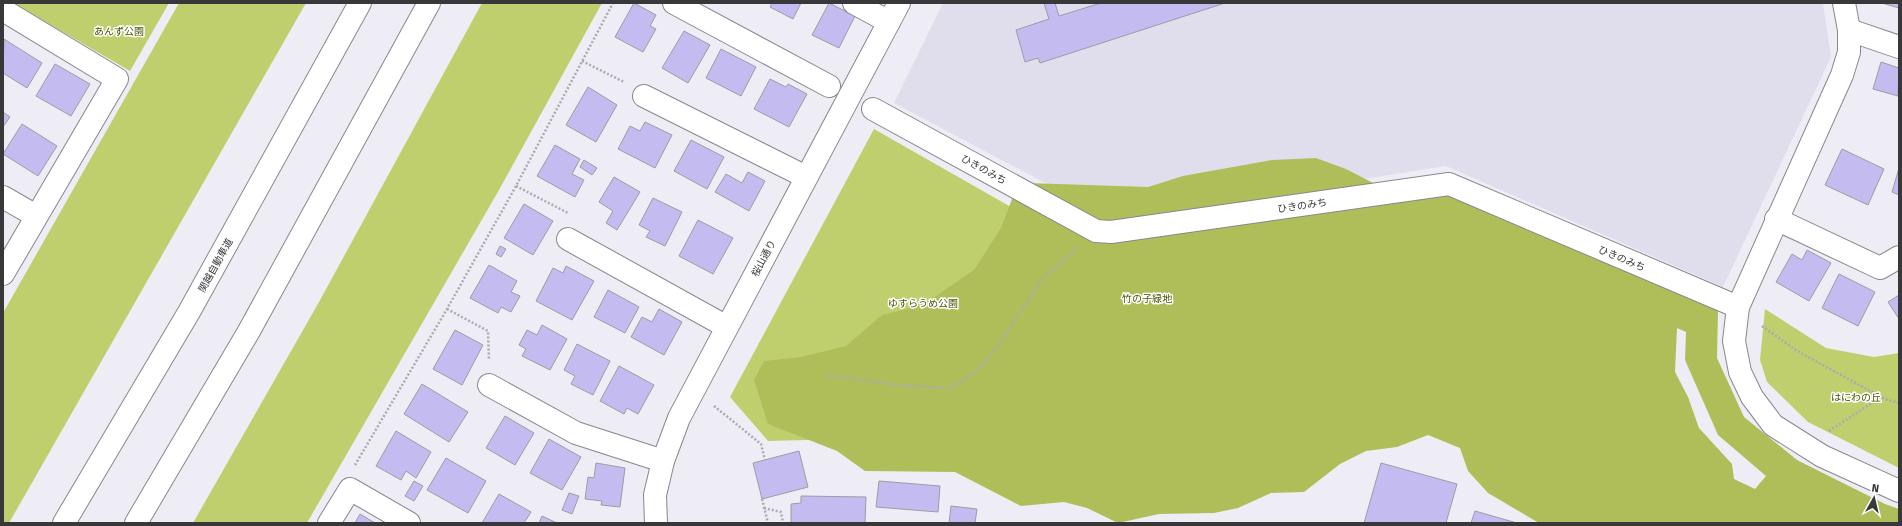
<svg xmlns="http://www.w3.org/2000/svg" width="1902" height="526" viewBox="0 0 1902 526" font-family="'Fira Sans','Noto Sans JP',sans-serif">
  <style>
    .built { fill: #e0deed }
    .green { fill: #c0cf6e }
    .forest { fill: #b0be59; fill-rule: evenodd }
    .building { fill: #c4bbf1; stroke: #9d9ca3 }
    .lines { fill: none; stroke-linecap: round; stroke-linejoin: round }
    .street-casing { stroke: #88878e; stroke-width: 24 }
    .secondary-casing { stroke: #88878e; stroke-width: 24 }
    .highway-casing { stroke: #88878e; stroke-width: 24 }
    .path { stroke: #abaab0; stroke-width: 2.5; stroke-dasharray: 2 2; stroke-linecap: butt }
    .street { stroke: #fff; stroke-width: 22 }
    .secondary { stroke: #fff; stroke-width: 22 }
    .highway { stroke: #fff; stroke-width: 22 }
    .labels { text-anchor: middle; stroke-width: 3; stroke-linejoin: round; paint-order: stroke }
    .park-label { font-size: 10px; fill: #4b5303; stroke: #fff }
    .street-label { font-size: 10px; fill: #38373a; stroke: #fff }
  </style>
  <rect width="100%" height="100%" fill="#eeedf5"/>
  <polygon class="built" points="943,3 1823,3 1831,57 1723,287 1446,166 1113,219 894,103"/>
  <g class="green">
    <polygon points="13,3 169,3 130,71"/>
    <polygon points="179,3 306,3 9,523 3,523 3,313"/>
    <polygon points="482,3 602,3 499,190 307,523 193,523 319,302"/>
    <polygon points="874,129 1060,235 846,439 768,441 730,397"/>
    <polygon points="1765,309 1826,348 1874,357 1899,353 1899,468 1808,422 1767,382 1760,360"/>
  </g>
  <path class="forest" d="M 1316,158 L 1346,169 L 1379,186 L 1447,193 L 1718,311 L 1717,358 L 1744,417 L 1797,460 L 1885,504 L 1899,509 L 1899,523 L 1539,523 L 1488,493 L 1468,471 L 1460,448 L 1428,435 L 1397,447 L 1366,451 L 1340,464 L 1304,492 L 1271,493 L 1238,508 L 1214,513 L 1159,514 L 1118,523 L 1087,508 L 1064,502 L 1021,506 L 955,472 L 865,471 L 837,451 L 768,424 L 754,380 L 764,361 L 801,357 L 846,346 L 882,315 L 923,305 L 974,270 L 1001,228 L 1012,199 L 1027,183 L 1148,187 L 1183,176 L 1272,160 ZM 1677,328 L 1686,332 L 1685,360 L 1718,435 L 1766,476 L 1755,489 L 1734,479 L 1732,464 L 1699,428 L 1688,397 L 1675,372 Z"/>
  <g class="building">
    <polygon points="634,3 656,15 650,26 656,29 643,52 615,37"/>
    <polygon points="772,3 801,3 793,19 770,7"/>
    <polygon points="829,3 855,16 839,48 812,35"/>
    <polygon points="1044,3 1055,3 1059,16 1101,3 1225,3 1040,63 1038,58 1025,62 1016,30 1049,19"/>
    <polygon points="1882,3 1899,3 1899,8"/>
    <polygon points="684,31 710,45 688,83 662,68"/>
    <polygon points="4,39 42,63 27,88 3,73"/>
    <polygon points="721,49 756,67 741,96 706,78"/>
    <polygon points="1881,62 1899,68 1898,96 1873,89"/>
    <polygon points="55,64 90,84 71,116 36,96"/>
    <polygon points="770,79 786,87 788,84 807,94 789,127 754,109"/>
    <polygon points="588,87 617,105 596,142 566,125"/>
    <polygon points="3,112 10,117 3,127"/>
    <polygon points="645,122 672,135 655,168 618,149 630,126 640,131"/>
    <polygon points="22,124 57,146 38,176 3,154"/>
    <polygon points="691,140 724,157 707,189 674,171"/>
    <polygon points="555,145 580,159 572,174 584,180 575,197 537,176"/>
    <polygon points="1842,149 1884,169 1868,205 1825,185"/>
    <polygon points="584,160 597,168 592,175 580,167"/>
    <polygon points="1899,168 1899,195 1892,192"/>
    <polygon points="748,172 765,181 749,211 715,192 726,174 742,183"/>
    <polygon points="614,177 640,192 617,230 606,223 613,211 599,202"/>
    <polygon points="653,198 682,212 665,246 646,237 650,231 639,225"/>
    <polygon points="524,204 553,221 533,255 504,238"/>
    <polygon points="698,220 733,238 713,274 679,256"/>
    <polygon points="500,246 506,249 501,257 496,254"/>
    <polygon points="1807,250 1831,263 1809,301 1776,282 1792,254 1802,260"/>
    <polygon points="489,265 517,281 511,292 520,296 511,312 501,307 498,313 470,298"/>
    <polygon points="566,266 594,281 572,320 536,301 553,268 563,273"/>
    <polygon points="1839,274 1875,292 1858,326 1822,308"/>
    <polygon points="608,290 639,307 625,333 594,317"/>
    <polygon points="1899,295 1899,319 1888,302"/>
    <polygon points="659,309 682,322 664,355 631,337 642,317 652,322"/>
    <polygon points="542,325 567,339 550,370 522,356 526,349 519,345 527,330 537,335"/>
    <polygon points="455,330 483,345 462,385 433,369"/>
    <polygon points="577,344 610,361 593,395 571,384 575,376 564,370"/>
    <polygon points="619,366 654,385 638,414 627,408 624,414 600,401"/>
    <polygon points="422,384 468,412 449,442 404,414"/>
    <polygon points="505,416 534,433 515,465 486,448"/>
    <polygon points="396,431 431,452 416,478 406,471 401,480 376,466"/>
    <polygon points="549,439 581,457 562,490 530,473"/>
    <polygon points="799,451 808,487 762,499 753,463"/>
    <polygon points="446,458 486,481 468,513 427,490"/>
    <polygon points="596,463 625,468 620,507 601,505 602,501 585,499 588,477 594,478"/>
    <polygon points="1381,463 1457,484 1446,523 1364,523"/>
    <polygon points="414,481 423,486 414,501 405,496"/>
    <polygon points="879,481 940,486 938,512 876,507"/>
    <polygon points="569,493 579,496 572,514 562,510"/>
    <polygon points="499,494 531,512 524,523 482,523"/>
    <polygon points="801,496 866,497 865,523 791,523 791,504 801,503"/>
    <polygon points="951,506 977,509 975,523 949,523"/>
    <polygon points="1475,511 1517,523 1471,523"/>
    <polygon points="360,514 375,523 355,523"/>
    <polygon points="542,516 557,523 539,523"/>
  </g>
  <g class="lines">
    <g class="street-casing">
      <g id="street">
        <polyline points="674,3 829,86"/>
        <polyline points="854,3 889,22"/>
        <polyline points="3,10 117,79 3,274"/>
        <polyline points="1849,30 1899,47"/>
        <polyline points="644,96 806,177"/>
        <polyline points="873,109 1096,231 1111,232 1449,184 1738,307"/>
        <polyline points="3,197 36,216"/>
        <polyline points="1776,219 1880,268 1899,257"/>
        <polyline points="568,239 727,327"/>
        <polyline points="489,385 576,433 663,461"/>
        <polyline points="329,523 350,489 409,523"/>
      </g>
    </g>
    <g class="secondary-casing">
      <g id="secondary">
        <polyline points="1844,3 1849,30 1849,52 1842,75 1738,307 1734,341 1740,372 1752,397 1773,425 1822,456 1899,491"/>
        <polyline points="656,523 655,495 663,461 679,418 899,3"/>
      </g>
    </g>
    <g class="highway-casing">
      <g id="highway">
        <polyline points="64,523 189,312 360,3"/>
        <polyline points="136,523 249,331 429,3"/>
      </g>
    </g>
    <g class="path">
      <polyline points="582,61 624,82"/>
      <polyline points="516,186 568,213"/>
      <polyline points="447,309 488,331 489,360"/>
      <polyline points="1762,326 1797,351 1885,399 1899,403"/>
      <polyline points="827,375 898,385 951,388 977,371 1003,339 1040,281 1076,249"/>
      <polyline points="714,406 761,444 765,460"/>
      <polyline points="1829,431 1881,397"/>
      <polyline points="355,465 447,309 516,186 613,3"/>
      <polyline points="762,499 768,523"/>
      <polyline points="764,508 781,512 783,523"/>
    </g>
    <use href="#street" class="street"/>
    <use href="#secondary" class="secondary"/>
    <use href="#highway" class="highway"/>
  </g>
  <g class="labels">
    <g class="park-label">
      <text x="119" y="35">あんず公園</text>
      <text x="1147" y="302">竹の子緑地</text>
      <text x="923" y="307">ゆすらうめ公園</text>
      <text x="1856" y="401">はにわの丘</text>
    </g>
    <g class="street-label">
      <text transform="translate(984 169) rotate(29)" y="4">ひきのみち</text>
      <text transform="translate(1302 205) rotate(-8)" y="4">ひきのみち</text>
      <text transform="translate(763 258) rotate(-62)" y="4">桜山通り</text>
      <text transform="translate(1622 258) rotate(23)" y="4">ひきのみち</text>
      <text transform="translate(215 265) rotate(-61)" y="4">関越自動車道</text>
    </g>
  </g>
  <rect width="1902" height="526" fill="none" stroke="#38373a" stroke-width="8"/>
  <g transform="translate(1874 498) rotate(8)" stroke="#ffffff" stroke-width="3" paint-order="stroke">
  <path d="M0-3L7 15L0 10L-7 15Z" fill="#38373a"/>
  <text y="-6" font-size="11" font-weight="bold" text-anchor="middle" fill="#38373a">N</text>
  </g>
</svg>
